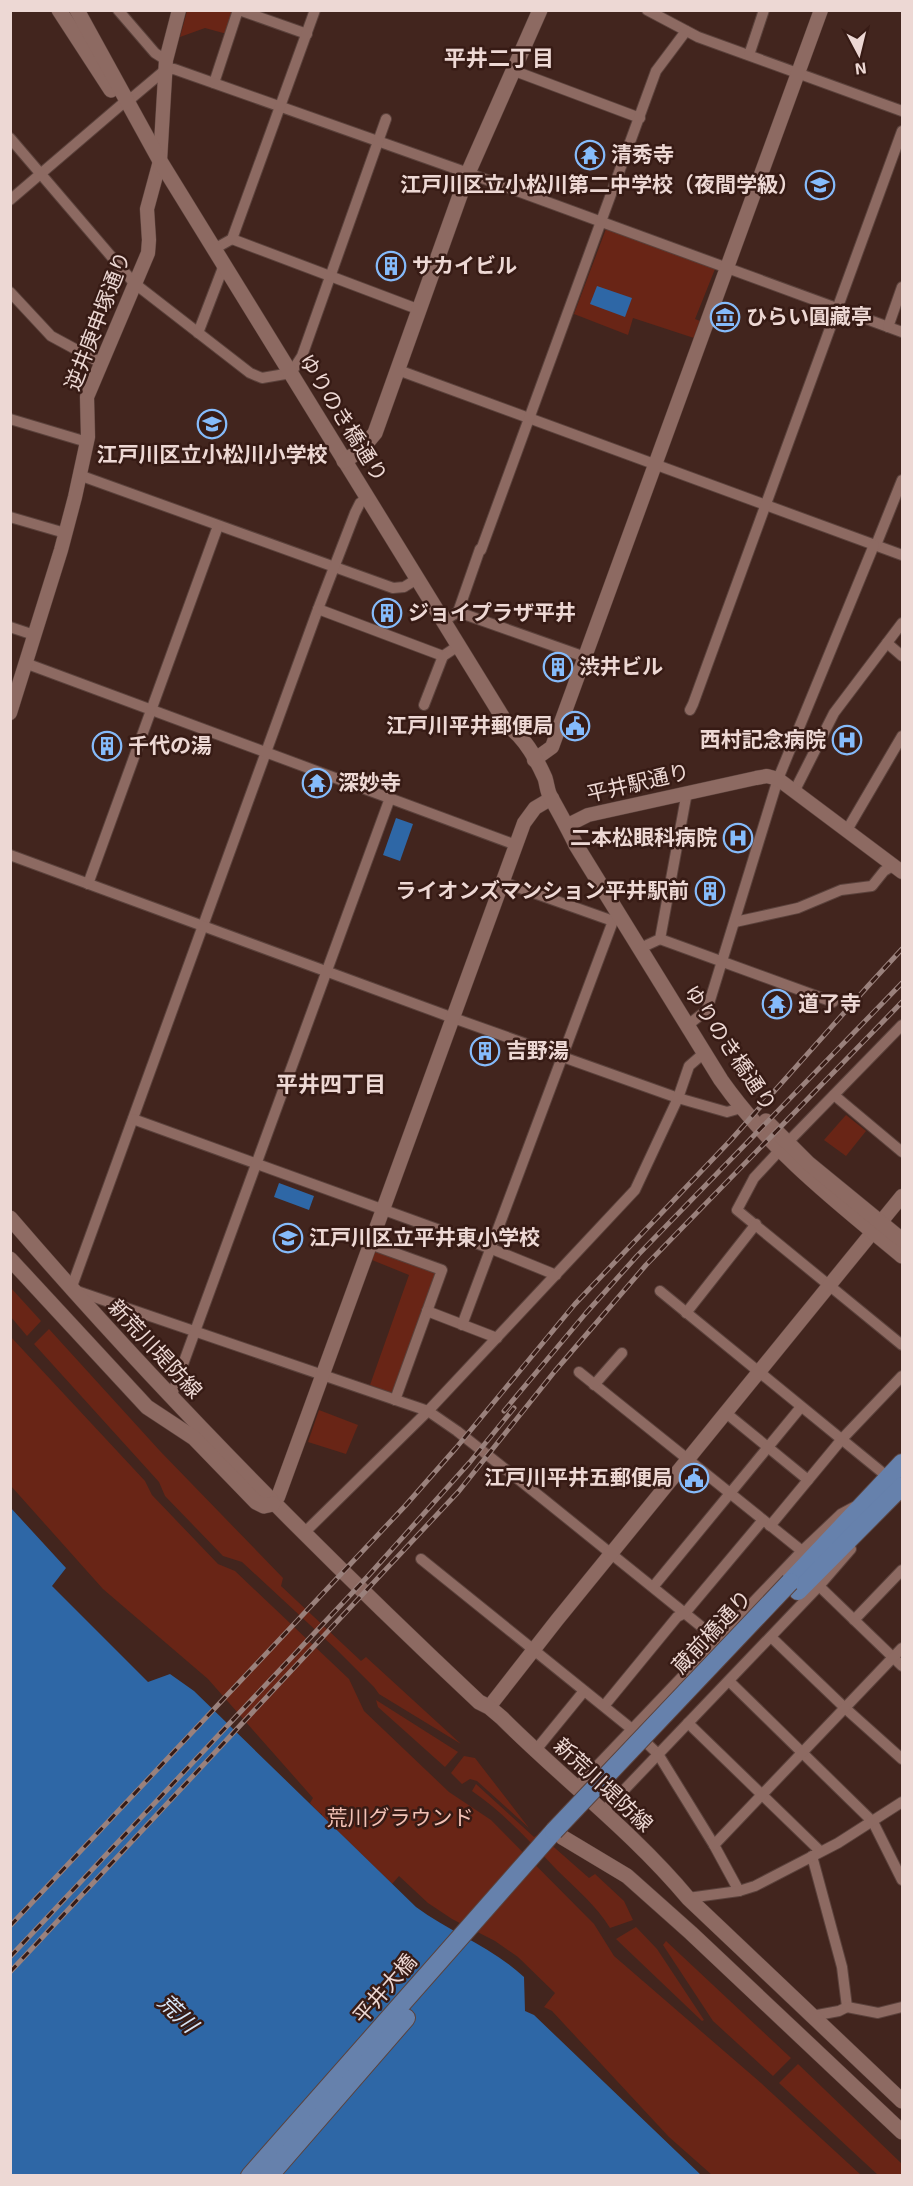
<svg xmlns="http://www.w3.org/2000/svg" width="913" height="2186" viewBox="0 0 913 2186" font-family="'Exo 2','Noto Sans JP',sans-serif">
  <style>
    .green { fill: #692516 }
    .water { fill: #2e67a6 }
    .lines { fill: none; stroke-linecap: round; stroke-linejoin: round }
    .minor-casing { stroke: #5b423c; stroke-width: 12 }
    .tertiary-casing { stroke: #5b423c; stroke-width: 15 }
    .secondary-casing { stroke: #5b423c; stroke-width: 16 }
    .primary-casing { stroke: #5b423c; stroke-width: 20 }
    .minor { stroke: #8d6a62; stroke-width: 10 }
    .tertiary { stroke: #8d6a62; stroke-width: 14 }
    .secondary { stroke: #8d6a62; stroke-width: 15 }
    .primary { stroke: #6681ac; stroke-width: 18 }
    .rail-casing { stroke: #9a817c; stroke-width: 5 }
    .rail { stroke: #371b15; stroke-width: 3; stroke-dasharray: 9; stroke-linecap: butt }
    .primary-bridge-casing { stroke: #5b423c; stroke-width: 20; stroke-linecap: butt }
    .primary-bridge { stroke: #6681ac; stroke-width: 18 }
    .labels { text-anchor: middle; stroke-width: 5; stroke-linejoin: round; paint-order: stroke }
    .poi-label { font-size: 21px; font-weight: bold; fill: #edd8d4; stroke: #371b15; text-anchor: start }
    .street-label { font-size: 21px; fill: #edd8d4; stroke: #371b15 }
    .park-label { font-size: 21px; fill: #f3c2b6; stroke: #371b15 }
    .neighbourhood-label { font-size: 22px; font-weight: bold; fill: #edd8d4; stroke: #371b15 }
    .water-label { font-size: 22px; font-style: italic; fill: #d7e6f8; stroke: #371b15 }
  </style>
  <rect width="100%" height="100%" fill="#42251e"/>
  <g class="green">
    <polygon points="187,11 234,11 227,34 205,28 180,37"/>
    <polygon points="606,229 715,269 695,319 700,321 694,338 633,318 628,335 574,314"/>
    <polygon points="846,1115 866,1131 846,1156 824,1140"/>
    <polygon points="374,1250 437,1273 392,1393 370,1385 409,1275 372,1260"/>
    <polygon points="11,1288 41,1321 27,1336 11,1317"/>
    <polygon points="49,1329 160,1451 283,1578 281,1586 361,1661 366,1657 461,1744 379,1694 374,1687 337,1650 242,1562 223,1556 165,1496 159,1482 34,1344"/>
    <polygon points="10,1336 145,1481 152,1495 218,1564 235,1571 349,1679 364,1711 449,1792 491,1820 594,1924 614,1956 761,2083 861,2175 712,2175 669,2137 552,2011 544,2007 555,1993 518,1957 495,1941 452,1919 428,1903 399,1876 392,1884 322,1816 322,1814 318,1812 310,1803 313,1798 208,1679 103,1589 11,1486"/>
    <polygon points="319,1410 358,1425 346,1454 308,1442"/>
    <polygon points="376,1700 458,1752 445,1767 378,1707"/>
    <polygon points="464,1756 475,1758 529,1828 477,1781 470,1779 462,1784 451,1773"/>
    <path d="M 476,1784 L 534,1837 L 539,1834 L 589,1878 L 595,1874 L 624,1901 L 633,1920 L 610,1928 C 597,1906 575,1888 557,1870 C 530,1842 504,1813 472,1791 Z"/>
    <polygon points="636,1927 657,1949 704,2020 702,2021 616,1939"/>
    <polygon points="666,1941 791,2058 773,2076 713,2021 663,1945"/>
    <polygon points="798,2064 902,2164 902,2175 878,2175 779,2083"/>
  </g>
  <g class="water">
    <polygon points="597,286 632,298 625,317 590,304"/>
    <polygon points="396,818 413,824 400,861 383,855"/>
    <polygon points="279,1183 314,1196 309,1210 274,1197"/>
    <path d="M 10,1507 L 66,1568 L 52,1586 L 148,1682 L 170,1674 L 194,1691 L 416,1907 C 451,1933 492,1947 524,1977 L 525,2011 L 534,2015 L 701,2175 L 11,2175 Z"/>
  </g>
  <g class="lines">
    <g class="minor-casing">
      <g id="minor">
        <polyline points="118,10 155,53 166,60"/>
        <polyline points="239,10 307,34"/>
        <polyline points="647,10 698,37 902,111"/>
        <polyline points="749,55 764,10"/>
        <polyline points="512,70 640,118"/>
        <polyline points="214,83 238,10"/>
        <polyline points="127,102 165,70 174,69 468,173 902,332"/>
        <polyline points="10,138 134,283 250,373 262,378 291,373 302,356 386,119"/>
        <polyline points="10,200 121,105"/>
        <polyline points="232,239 420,310"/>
        <polyline points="214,249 232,239 315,10"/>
        <polyline points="10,292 51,336 101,363"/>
        <polyline points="888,327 902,287"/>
        <polyline points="198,333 224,265"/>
        <polyline points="398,370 902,555"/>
        <polyline points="10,419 87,442"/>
        <polyline points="79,475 393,588 404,587 417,579"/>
        <polyline points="368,498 360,503 355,513 318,609 71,1289 428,1411 457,1431 542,1498 718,1640"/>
        <polyline points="10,517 65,533"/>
        <polyline points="876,545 902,480"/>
        <polyline points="481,550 656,71 686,31"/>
        <polyline points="318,609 443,656 458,646"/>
        <polyline points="458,612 585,657"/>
        <polyline points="443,621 458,612 480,549"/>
        <polyline points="10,627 34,635"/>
        <polyline points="887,643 902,656"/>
        <polyline points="25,663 516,845"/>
        <polyline points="424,705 443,656"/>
        <polyline points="690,710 693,704 902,131"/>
        <polyline points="795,790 834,713 902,623"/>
        <polyline points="847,830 902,736"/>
        <polyline points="10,855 445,1015 678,1098 727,1112 741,1108"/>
        <polyline points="503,882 613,921"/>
        <polyline points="88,884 218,526"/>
        <polyline points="735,922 798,908 841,890 872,886 884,871 894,865"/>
        <polyline points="660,939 833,1002"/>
        <polyline points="647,945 660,939 687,792"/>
        <polyline points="693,1021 707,1010 778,779 874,545"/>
        <polyline points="834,1095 902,1152"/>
        <polyline points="133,1119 492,1249 556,1275"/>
        <polyline points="787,1143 902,1025"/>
        <polyline points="779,1151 754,1178 737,1210 902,1345"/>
        <polyline points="370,1244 442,1270 395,1400"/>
        <polyline points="660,1291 889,1478"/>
        <polyline points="427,1311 497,1338"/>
        <polyline points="686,1313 756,1224"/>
        <polyline points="462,1325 613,921 619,916"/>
        <polyline points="579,1372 802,1551"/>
        <polyline points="594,1385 622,1353"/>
        <polyline points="171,1397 390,798"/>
        <polyline points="726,1413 808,1480"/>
        <polyline points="770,1526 842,1439 902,1376"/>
        <polyline points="303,1534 428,1411 635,1190 678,1098 689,1066 704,1053"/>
        <polyline points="421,1559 633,1730 658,1754 714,1845 739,1891"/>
        <polyline points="819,1586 902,1666"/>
        <polyline points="653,1587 801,1407"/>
        <polyline points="854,1620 902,1570"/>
        <polyline points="771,1637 845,1708 902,1759"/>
        <polyline points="729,1681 873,1822 902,1880"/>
        <polyline points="604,1706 677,1617 685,1613 763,1520"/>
        <polyline points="688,1723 820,1851"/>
        <polyline points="535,1751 584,1691"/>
        <polyline points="576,1788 802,1551 841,1514 854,1507"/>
        <polyline points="603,1812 819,1586 851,1549"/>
        <polyline points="714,1845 902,1648"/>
        <polyline points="812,1856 842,1967 847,2007 839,2011 812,2016"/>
        <polyline points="688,1898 739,1891 755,1886 838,1843 902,1802"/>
        <polyline points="847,2007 878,2013 902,2007"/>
      </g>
    </g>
    <g class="tertiary-casing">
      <g id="tertiary">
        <polyline points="10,713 61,550 75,497 88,437 87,397 148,253 149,240 147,209 160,161 166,60 179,10"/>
        <polyline points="534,760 552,747 821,10"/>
        <polyline points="568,825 588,815 756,778 767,776 778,779 902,872"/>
        <polyline points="273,1504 278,1497 524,823 535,808 552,798"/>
        <polyline points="489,1707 557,1620 902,1196"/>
      </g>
    </g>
    <g class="secondary-casing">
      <g id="secondary">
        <polyline points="59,10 111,90"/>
        <path d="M 77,10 L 160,161 L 508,726 C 524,737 537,760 545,778 C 547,784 547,790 550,796 C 559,812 568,828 576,845 L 721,1080 C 771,1151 837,1202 902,1256"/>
        <polyline points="344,461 360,451 375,433 468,173 540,10"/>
        <polyline points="766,1121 808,1163 902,1240"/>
        <path d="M 10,1218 C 157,1389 315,1548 479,1702 L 489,1707 L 502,1718 C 563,1779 633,1832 688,1898 L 902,2101"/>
        <polyline points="10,1259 147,1407 194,1438 256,1502 264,1506 273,1504"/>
        <polyline points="562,1837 627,1876 691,1933 902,2132"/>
      </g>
    </g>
    <g class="primary-casing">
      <g id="primary">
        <polyline points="790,1582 902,1463"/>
        <polyline points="798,1591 902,1486"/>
        <polyline points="250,2176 554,1831"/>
        <polyline points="269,2176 406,2018"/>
      </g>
    </g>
    <use href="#minor" class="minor"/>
    <use href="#tertiary" class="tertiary"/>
    <use href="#secondary" class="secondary"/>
    <use href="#primary" class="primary"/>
    <g class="rail-casing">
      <g id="rail">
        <polyline points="504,1411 586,1313 637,1256 902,983"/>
        <polyline points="10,1926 405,1506 456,1448 575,1304 730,1141 868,986 902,949"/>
        <polyline points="10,1957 369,1575 470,1462 514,1408"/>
        <polyline points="10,1972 459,1491 555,1371 646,1265 902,1002"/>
      </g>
    </g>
    <use href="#rail" class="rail"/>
    <g class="primary-bridge-casing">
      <polyline id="primary-bridge" points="554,1831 790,1582"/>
    </g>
    <use href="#primary-bridge" class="primary-bridge"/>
  </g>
  <defs>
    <g id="temple-ring" transform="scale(1.5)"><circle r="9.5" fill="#371b15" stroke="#85bbfb" stroke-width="1.5"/><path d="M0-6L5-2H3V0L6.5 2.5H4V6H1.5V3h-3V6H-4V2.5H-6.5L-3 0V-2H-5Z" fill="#85bbfb"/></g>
    <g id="school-ring" transform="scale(1.5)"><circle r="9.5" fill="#371b15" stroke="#85bbfb" stroke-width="1.5"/><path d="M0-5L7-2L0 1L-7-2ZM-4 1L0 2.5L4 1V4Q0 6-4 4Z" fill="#85bbfb"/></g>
    <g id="building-ring" transform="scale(1.5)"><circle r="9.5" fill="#371b15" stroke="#85bbfb" stroke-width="1.5"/><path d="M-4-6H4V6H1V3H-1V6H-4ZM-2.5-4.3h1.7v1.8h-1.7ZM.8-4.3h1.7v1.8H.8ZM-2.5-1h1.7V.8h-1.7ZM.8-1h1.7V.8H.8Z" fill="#85bbfb"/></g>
    <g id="museum-ring" transform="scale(1.5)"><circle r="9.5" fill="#371b15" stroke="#85bbfb" stroke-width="1.5"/><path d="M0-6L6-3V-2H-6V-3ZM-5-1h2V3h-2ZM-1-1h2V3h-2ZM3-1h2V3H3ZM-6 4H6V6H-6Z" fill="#85bbfb"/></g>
    <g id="civic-ring" transform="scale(1.5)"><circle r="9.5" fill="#371b15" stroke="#85bbfb" stroke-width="1.5"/><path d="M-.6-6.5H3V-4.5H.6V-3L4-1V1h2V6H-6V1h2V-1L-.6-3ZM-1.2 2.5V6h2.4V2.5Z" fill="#85bbfb"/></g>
    <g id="hospital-ring" transform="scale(1.5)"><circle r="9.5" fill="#371b15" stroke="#85bbfb" stroke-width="1.5"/><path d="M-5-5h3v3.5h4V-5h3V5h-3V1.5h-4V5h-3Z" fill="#85bbfb"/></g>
  </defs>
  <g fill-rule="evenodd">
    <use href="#temple-ring" x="590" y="155"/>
    <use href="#school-ring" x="820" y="185"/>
    <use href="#building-ring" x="391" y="266"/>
    <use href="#museum-ring" x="725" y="317"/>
    <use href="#school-ring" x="212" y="424"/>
    <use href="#building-ring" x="387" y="613"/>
    <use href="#building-ring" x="558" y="667"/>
    <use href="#civic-ring" x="575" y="726"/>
    <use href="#hospital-ring" x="847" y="740"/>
    <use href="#building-ring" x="107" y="746"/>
    <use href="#temple-ring" x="317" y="783"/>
    <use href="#hospital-ring" x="738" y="838"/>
    <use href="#building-ring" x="710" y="891"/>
    <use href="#temple-ring" x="777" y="1004"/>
    <use href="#building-ring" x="485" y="1051"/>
    <use href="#school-ring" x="288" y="1238"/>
    <use href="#civic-ring" x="694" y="1478"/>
  </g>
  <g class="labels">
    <g class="poi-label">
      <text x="611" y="162">清秀寺</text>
      <text x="799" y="192" text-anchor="end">江戸川区立小松川第二中学校（夜間学級）</text>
      <text x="412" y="273">サカイビル</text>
      <text x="746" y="324">ひらい圓藏亭</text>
      <text x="212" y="462" text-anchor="middle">江戸川区立小松川小学校</text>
      <text x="408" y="620">ジョイプラザ平井</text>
      <text x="579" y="674">渋井ビル</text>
      <text x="554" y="733" text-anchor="end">江戸川平井郵便局</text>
      <text x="826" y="747" text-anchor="end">西村記念病院</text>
      <text x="128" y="753">千代の湯</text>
      <text x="338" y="790">深妙寺</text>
      <text x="717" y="845" text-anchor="end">二本松眼科病院</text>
      <text x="689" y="898" text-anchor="end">ライオンズマンション平井駅前</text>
      <text x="798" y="1011">道了寺</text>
      <text x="506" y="1058">吉野湯</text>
      <text x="309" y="1245">江戸川区立平井東小学校</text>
      <text x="673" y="1485" text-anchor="end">江戸川平井五郵便局</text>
    </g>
    <g class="street-label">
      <text transform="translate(98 321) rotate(-69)" y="7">逆井庚申塚通り</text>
      <text transform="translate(343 418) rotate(58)" y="7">ゆりのき橋通り</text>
      <text transform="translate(638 783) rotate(-13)" y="7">平井駅通り</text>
      <text transform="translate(730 1048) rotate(56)" y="7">ゆりのき橋通り</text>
      <text transform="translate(155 1349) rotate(47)" y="7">新荒川堤防線</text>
      <text transform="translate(712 1632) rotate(-47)" y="7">蔵前橋通り</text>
      <text transform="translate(603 1785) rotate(43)" y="7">新荒川堤防線</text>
      <text transform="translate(385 1989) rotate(-49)" y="7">平井大橋</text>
    </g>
    <g class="park-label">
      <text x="400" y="1825">荒川グラウンド</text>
    </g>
    <g class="neighbourhood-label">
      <text x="499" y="66">平井二丁目</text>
      <text x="331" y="1092">平井四丁目</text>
    </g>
    <g class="water-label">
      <text transform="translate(178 2013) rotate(44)" y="8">荒川</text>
    </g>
  </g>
  <rect width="913" height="2186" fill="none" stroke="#edd8d4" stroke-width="24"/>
  <g transform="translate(859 54) rotate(173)" stroke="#371b15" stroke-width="4.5" paint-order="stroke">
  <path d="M0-4.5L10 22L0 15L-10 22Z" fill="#edd8d4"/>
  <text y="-9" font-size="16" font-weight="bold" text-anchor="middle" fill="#edd8d4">N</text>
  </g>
</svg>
